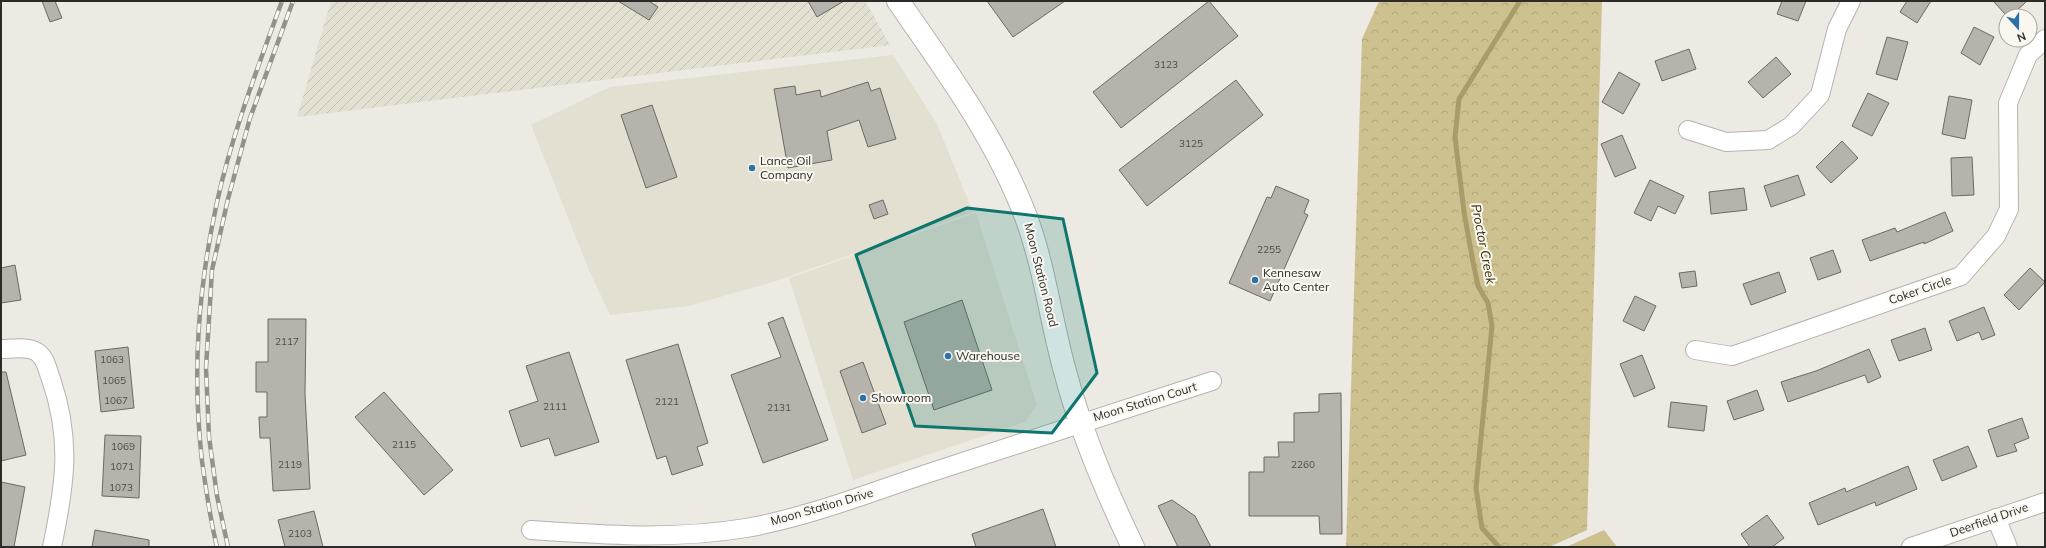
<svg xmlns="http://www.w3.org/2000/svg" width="2046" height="548" viewBox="0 0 2046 548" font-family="Mulish,sans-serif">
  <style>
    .built { fill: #e3dfd1 }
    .industrial { fill: url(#industrial-furrows) }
    .forest { fill: url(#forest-crowns) }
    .green { fill: #cec190 }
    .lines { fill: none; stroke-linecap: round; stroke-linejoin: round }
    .stream { stroke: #aa9c68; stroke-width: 5 }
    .building { fill: #b5b3ac; stroke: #6b6a63 }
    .minor-casing { stroke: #b5b3ab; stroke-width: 20 }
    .tertiary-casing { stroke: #b5b3ab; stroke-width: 24 }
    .minor { stroke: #fff; stroke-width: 18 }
    .tertiary { stroke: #fff; stroke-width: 22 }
    .rail-casing { stroke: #92918b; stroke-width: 4.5 }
    .rail { stroke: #f9f7ef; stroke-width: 3; stroke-dasharray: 9; stroke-linecap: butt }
    .marked { fill: #0f766e; fill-opacity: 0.2; stroke: #0f766e; stroke-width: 3; stroke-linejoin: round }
    .poi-dot { fill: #2c72a7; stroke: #f9f7ef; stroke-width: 1.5 }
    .labels { text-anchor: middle; stroke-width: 4; stroke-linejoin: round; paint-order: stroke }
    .number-label { font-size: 10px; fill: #4e4d49 }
    .poi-label { font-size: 12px; fill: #2c2b28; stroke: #f9f7ef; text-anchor: start }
    .street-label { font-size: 12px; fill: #2c2b28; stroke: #f9f7ef }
    .water-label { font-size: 13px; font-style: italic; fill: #372d00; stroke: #f9f7ef }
  </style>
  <defs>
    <pattern id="industrial-furrows" width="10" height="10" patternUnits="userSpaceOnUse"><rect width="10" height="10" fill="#e3dfd1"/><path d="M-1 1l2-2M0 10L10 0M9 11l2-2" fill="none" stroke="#c3c0b3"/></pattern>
    <pattern id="forest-crowns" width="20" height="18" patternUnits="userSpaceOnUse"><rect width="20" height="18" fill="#cec190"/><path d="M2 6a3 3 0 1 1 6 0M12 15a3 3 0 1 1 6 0" fill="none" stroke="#b1a67c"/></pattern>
  </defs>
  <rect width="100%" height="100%" fill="#eceae2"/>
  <g class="built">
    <polygon points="893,55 937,124 973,212 773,282 688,306 610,315 589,270 531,125 610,87"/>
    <polygon points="976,213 1037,405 1025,422 853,480 789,278"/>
  </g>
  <polygon class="industrial" points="331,1 865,1 890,45 297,117"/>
  <polygon class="forest" points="1379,1 1602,1 1587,530 1549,547 1346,547 1362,39"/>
  <polygon class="green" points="1604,530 1617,547 1566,547"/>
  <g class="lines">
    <polyline class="stream" points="1499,547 1482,528 1476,488 1492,326 1488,303 1478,286 1473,262 1464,212 1455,137 1459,99 1520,1"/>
  </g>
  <g class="building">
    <polygon points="42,1 55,1 62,18 50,22"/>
    <polygon points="618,1 649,1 658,7 649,20"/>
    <polygon points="808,1 844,1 817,17"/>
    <polygon points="987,1 1065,1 1013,37"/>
    <polygon points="1209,1 1238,36 1121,128 1093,92"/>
    <polygon points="1782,1 1806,1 1798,21 1777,14"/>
    <polygon points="1907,1 1931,1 1917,23 1900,12"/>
    <polygon points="1993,1 2027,1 2011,16 2007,16"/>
    <polygon points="1974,27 1994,37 1980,65 1961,53"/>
    <polygon points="1887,37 1908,42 1897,80 1876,74"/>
    <polygon points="1689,49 1696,69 1662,81 1655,61"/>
    <polygon points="1776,57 1791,74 1763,98 1748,82"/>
    <polygon points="1619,72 1640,84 1623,114 1602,102"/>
    <polygon points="1236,80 1263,115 1147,206 1119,170"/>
    <polygon points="868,82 871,91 880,88 896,139 868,147 859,120 827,131 832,160 788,168 774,89 795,86 796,95 820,90 821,97"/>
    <polygon points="1868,93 1889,103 1872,136 1852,126"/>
    <polygon points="1949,96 1972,100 1965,139 1942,134"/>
    <polygon points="652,105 677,177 646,188 621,115"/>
    <polygon points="1622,135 1636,168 1615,177 1601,144"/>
    <polygon points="1842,141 1858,158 1831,183 1816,167"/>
    <polygon points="1972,157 1974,195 1952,196 1951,158"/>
    <polygon points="1798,175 1805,195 1771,207 1764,186"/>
    <polygon points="1650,180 1684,196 1675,214 1658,206 1651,221 1634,213"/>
    <polygon points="1276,186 1309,200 1304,213 1308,215 1270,301 1229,283 1267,197 1271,198"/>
    <polygon points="1744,188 1747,210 1711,214 1709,192"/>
    <polygon points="883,200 888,214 874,219 869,205"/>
    <polygon points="1945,212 1953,231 1924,244 1924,242 1870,261 1862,240 1895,228 1897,232"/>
    <polygon points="1833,250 1841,272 1818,280 1810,258"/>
    <polygon points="15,265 21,300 1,303 1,268"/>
    <polygon points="2030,268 2045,282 2019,310 2004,295"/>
    <polygon points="1695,271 1697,286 1682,288 1679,273"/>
    <polygon points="1779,272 1786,292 1751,305 1743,284"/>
    <polygon points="1635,296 1656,306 1644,331 1623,321"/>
    <polygon points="962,300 992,390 934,410 904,322"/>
    <polygon points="1984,307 1995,335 1982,340 1979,332 1957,341 1949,321"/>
    <polygon points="783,317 828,440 763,463 731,375 781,357 768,323"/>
    <polygon points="268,319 306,319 305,394 310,489 273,491 270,438 260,438 259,417 267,417 267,392 256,392 256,362 268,362"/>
    <polygon points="1925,328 1932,350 1899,361 1891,340"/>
    <polygon points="678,344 708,443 697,447 703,465 672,475 666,456 657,459 626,360"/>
    <polygon points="128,347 134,408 101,412 95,351"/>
    <polygon points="1869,349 1881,377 1868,383 1865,375 1788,402 1781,382 1816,371"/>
    <polygon points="569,352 599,442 555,456 549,438 521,447 509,411 538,401 526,366"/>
    <polygon points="1642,355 1655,388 1634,397 1620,364"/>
    <polygon points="863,362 886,424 862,433 840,371"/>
    <polygon points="1,372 6,372 26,455 1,461"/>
    <polygon points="1757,390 1764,410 1734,420 1727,401"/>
    <polygon points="384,392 453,470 424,495 355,417"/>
    <polygon points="1341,393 1342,534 1320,534 1319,516 1249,516 1249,472 1264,472 1264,457 1279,457 1278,442 1294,442 1294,413 1319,412 1319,394"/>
    <polygon points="1671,402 1707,406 1704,431 1668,427"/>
    <polygon points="2022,418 2029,438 2014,444 2017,451 1997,457 1988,430"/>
    <polygon points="105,435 141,436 139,498 102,496"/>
    <polygon points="1968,446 1977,467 1942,481 1933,460"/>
    <polygon points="1908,466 1917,489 1876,506 1875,502 1818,525 1809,503 1845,488 1846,492"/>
    <polygon points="1,482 25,487 14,547 1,547"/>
    <polygon points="1172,500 1195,516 1211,547 1178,547 1158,506"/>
    <polygon points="1043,509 1056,547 976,547 972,534"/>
    <polygon points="314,511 323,547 285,547 278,520"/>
    <polygon points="1767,515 1784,538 1772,547 1750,547 1741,534"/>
    <polygon points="95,530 149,540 149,547 92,547"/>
  </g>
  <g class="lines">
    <g class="minor-casing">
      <g id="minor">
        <polyline points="1688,130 1726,142 1768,140 1791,126 1820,95 1837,29 1851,1"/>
        <path d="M 1,349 C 12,349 27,346 37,352 C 46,358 47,369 51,379 C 72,440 65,485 52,547"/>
        <polyline points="1695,350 1732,356 1961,276 1996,236 2009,209 2008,103 2028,55 2045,39"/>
        <polyline points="1996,518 2008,547"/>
        <path d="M 531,530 C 603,535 674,540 746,528 C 808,517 866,494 926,474 C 1021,443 1116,412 1212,381"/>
        <polyline points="1911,547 2045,502"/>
      </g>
    </g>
    <g class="tertiary-casing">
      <path id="tertiary" d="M 898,1 C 946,70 996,138 1026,217 C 1045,268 1051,323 1066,375 C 1082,435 1106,491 1133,547"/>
    </g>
    <use href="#minor" class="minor"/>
    <use href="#tertiary" class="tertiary"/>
    <g class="rail-casing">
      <g id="rail">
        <path d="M 217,547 C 210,519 206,489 202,461 C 192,372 198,290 217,202 C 232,134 258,67 282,1"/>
        <polyline points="228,547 217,496 209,437 206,368 212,270 228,199 250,118 293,1"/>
      </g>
    </g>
    <use href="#rail" class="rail"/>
  </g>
  <path class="marked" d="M 967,208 L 1063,219 L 1097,373 L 1052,433 L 915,426 L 856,255 Z"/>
  <g class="poi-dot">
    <circle cx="752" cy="168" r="4"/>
    <circle cx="1255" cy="280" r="4"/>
    <circle cx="948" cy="356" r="4"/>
    <circle cx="863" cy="398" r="4"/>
  </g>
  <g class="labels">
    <g class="number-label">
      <text x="1166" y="68">3123</text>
      <text x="1191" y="147">3125</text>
      <text x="1269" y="253">2255</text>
      <text x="287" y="345">2117</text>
      <text x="112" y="363">1063</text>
      <text x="114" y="384">1065</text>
      <text x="116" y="404">1067</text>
      <text x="667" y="405">2121</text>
      <text x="555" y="410">2111</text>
      <text x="779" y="411">2131</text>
      <text x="404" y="448">2115</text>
      <text x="123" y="450">1069</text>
      <text x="290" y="468">2119</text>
      <text x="1303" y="468">2260</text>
      <text x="122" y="470">1071</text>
      <text x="121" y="491">1073</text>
      <text x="300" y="537">2103</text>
    </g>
    <g class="poi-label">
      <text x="760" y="165">Lance Oil<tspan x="760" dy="14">Company</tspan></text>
      <text x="1263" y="277">Kennesaw<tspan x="1263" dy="14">Auto Center</tspan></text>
      <text x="956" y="360">Warehouse</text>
      <text x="871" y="402">Showroom</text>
    </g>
    <g class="street-label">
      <text transform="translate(1041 275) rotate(76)" y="4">Moon Station Road</text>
      <text transform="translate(1920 290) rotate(-19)" y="4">Coker Circle</text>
      <text transform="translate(1145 402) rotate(-17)" y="4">Moon Station Court</text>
      <text transform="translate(822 507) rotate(-16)" y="4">Moon Station Drive</text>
      <text transform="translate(1989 520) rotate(-19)" y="4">Deerfield Drive</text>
    </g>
    <g class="water-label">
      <text transform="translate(1484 244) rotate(79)" y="5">Proctor Creek</text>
    </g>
  </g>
  <rect width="2046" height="548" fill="none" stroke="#2c2b28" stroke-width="4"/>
  <g transform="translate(2018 28) rotate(159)"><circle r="19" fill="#f9f7ef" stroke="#a7a59f"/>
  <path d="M0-3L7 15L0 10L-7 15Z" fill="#2c72a7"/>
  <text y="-6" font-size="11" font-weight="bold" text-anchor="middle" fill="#2c2b28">N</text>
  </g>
</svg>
